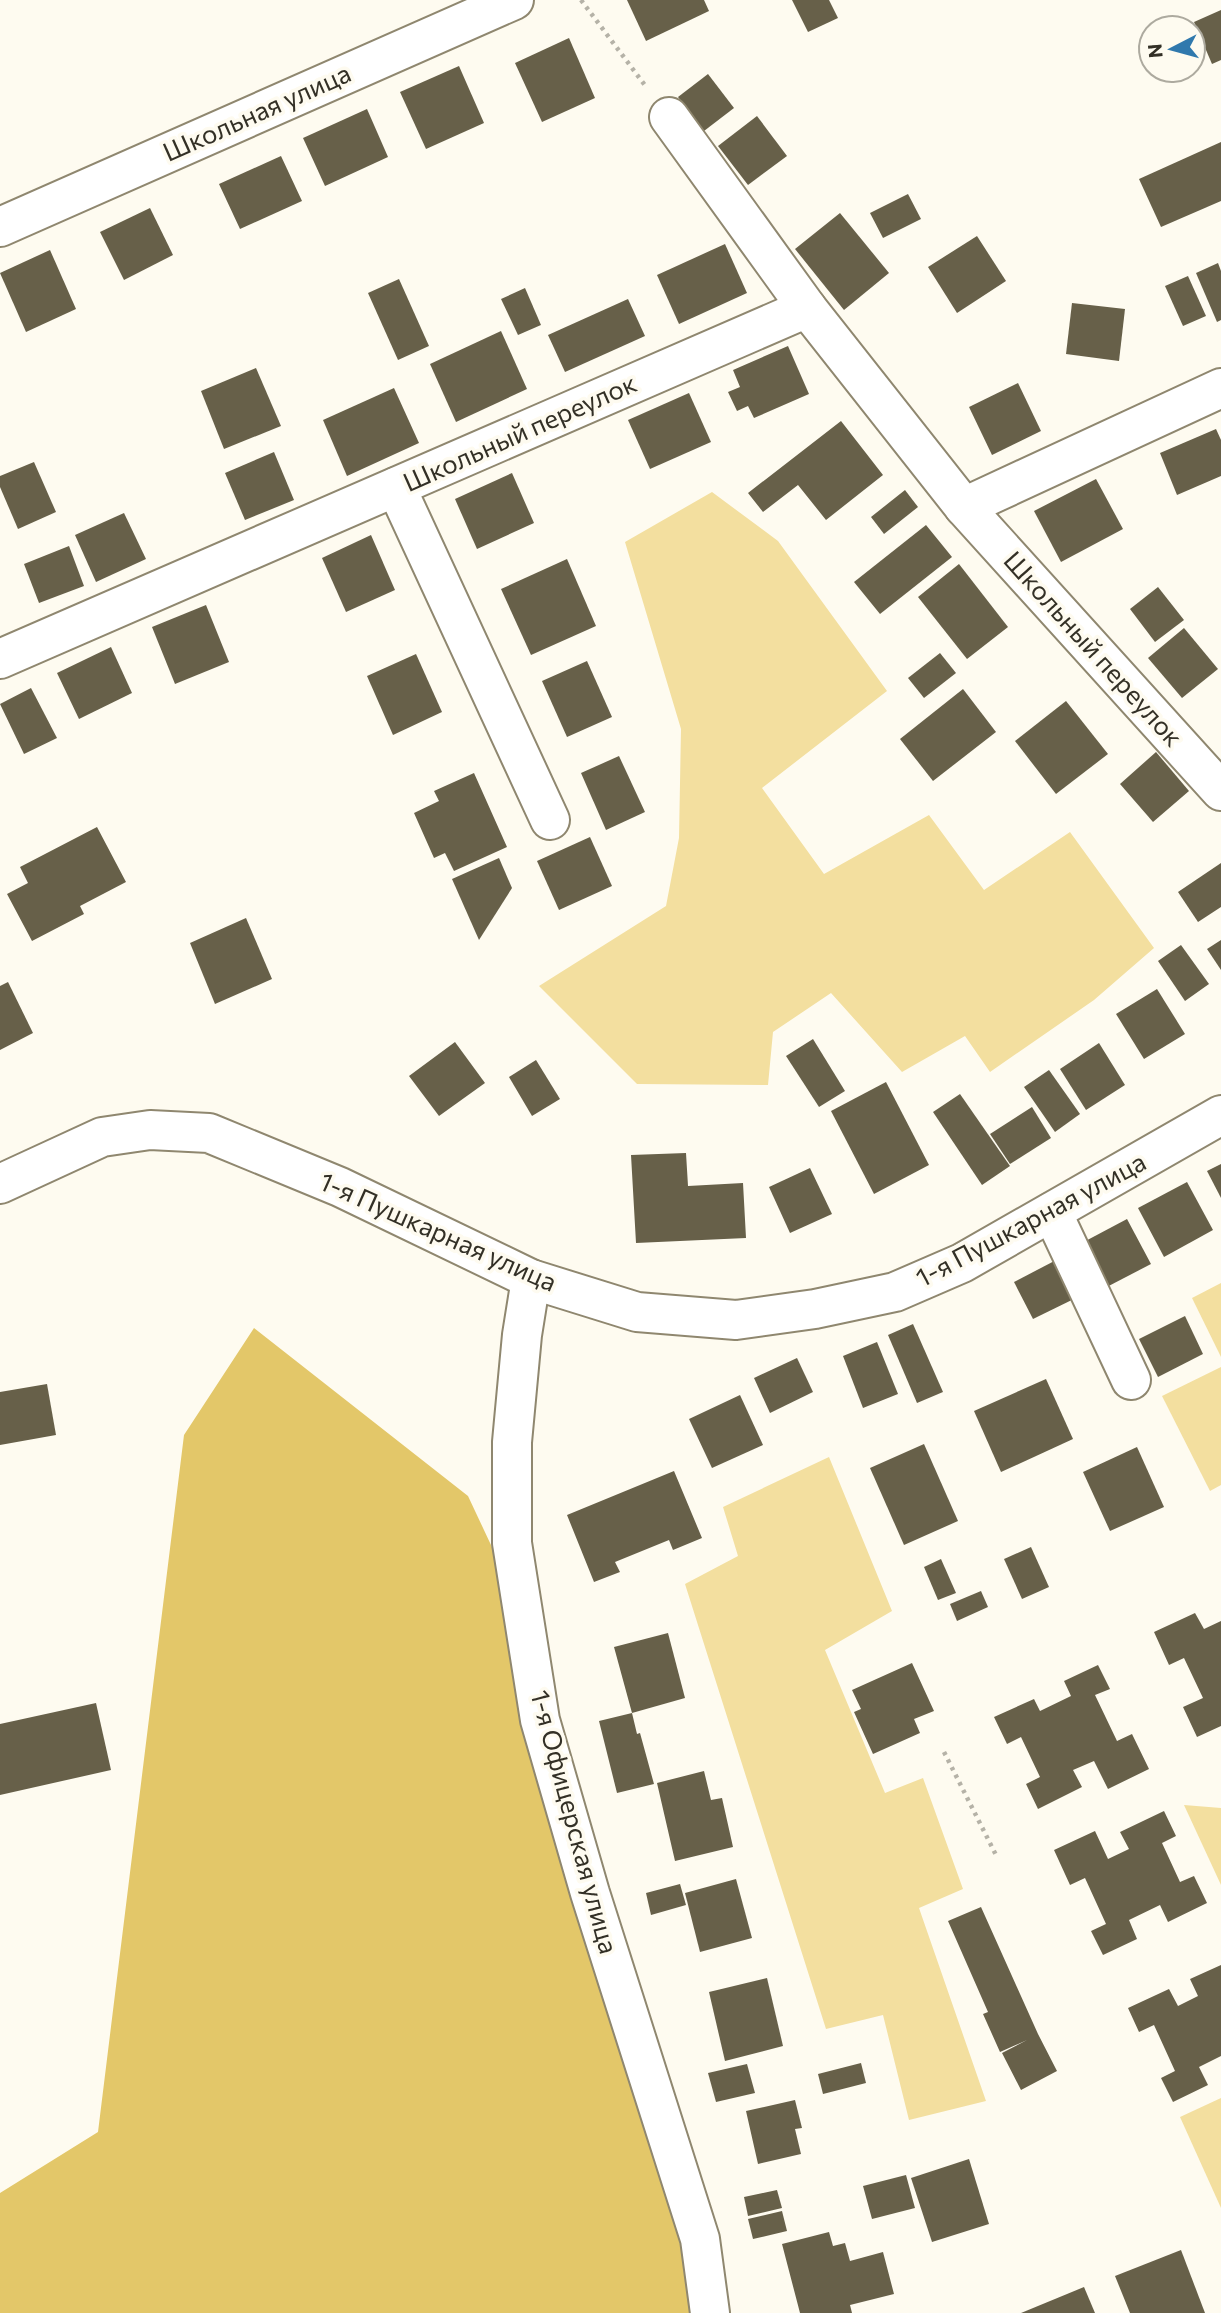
<svg xmlns="http://www.w3.org/2000/svg" width="1221" height="2313" viewBox="0 0 1221 2313" font-family="Commissioner,sans-serif">
  <style>
    .green { fill: #f3df9f }
    .forest { fill: #e3c769 }
    .building { fill: #676049 }
    .lines { fill: none; stroke-linecap: round; stroke-linejoin: round }
    .minor-casing { stroke: #8f876f; stroke-width: 42 }
    .path { stroke: #b5b2a7; stroke-width: 4.5; stroke-dasharray: 3.5 5; stroke-linecap: butt }
    .minor { stroke: #fff; stroke-width: 38 }
    .labels { text-anchor: middle; stroke-width: 7; stroke-linejoin: round; paint-order: stroke }
    .street-label { font-size: 26px; fill: #333026; stroke: #fefbf0 }
  </style>
  <rect width="100%" height="100%" fill="#fefbf0"/>
  <g class="green">
    <polygon points="712,492 778,541 887,691 762,788 824,874 929,815 984,890 1070,832 1154,948 1094,1000 990,1072 965,1036 902,1072 831,993 773,1032 768,1085 637,1084 539,986 666,906 679,838 681,729 625,542"/>
    <polygon points="1221,1283 1221,1357 1192,1298"/>
    <polygon points="1221,1367 1221,1485 1210,1491 1162,1396"/>
    <polygon points="829,1457 892,1611 825,1650 885,1793 923,1778 963,1889 919,1908 986,2101 909,2120 883,2015 826,2029 685,1584 738,1556 723,1507"/>
    <polygon points="1184,1805 1221,1808 1221,1885"/>
    <polygon points="1221,2098 1221,2208 1180,2117"/>
  </g>
  <polygon class="forest" points="254,1328 468,1496 529,1626 684,2249 692,2313 0,2313 0,2193 98,2132 184,1435"/>
  <g class="building">
    <polygon points="627,0 704,0 709,11 646,41"/>
    <polygon points="792,0 829,0 838,18 808,32"/>
    <polygon points="1221,10 1221,60 1212,64 1194,22"/>
    <polygon points="569,38 595,98 542,122 515,63"/>
    <polygon points="459,66 484,123 426,149 400,92"/>
    <polygon points="708,74 734,108 704,131 678,97"/>
    <polygon points="367,109 388,157 325,186 303,138"/>
    <polygon points="757,116 787,156 748,185 718,146"/>
    <polygon points="1221,142 1221,201 1161,227 1139,179"/>
    <polygon points="281,156 302,201 240,229 219,184"/>
    <polygon points="908,194 921,219 883,238 870,213"/>
    <polygon points="150,208 173,255 124,280 100,232"/>
    <polygon points="840,213 889,273 844,310 795,249"/>
    <polygon points="977,236 1006,281 957,313 928,267"/>
    <polygon points="725,244 747,293 679,324 657,275"/>
    <polygon points="50,250 76,309 26,332 0,273"/>
    <polygon points="1218,263 1221,271 1221,320 1217,322 1196,273"/>
    <polygon points="1188,276 1206,316 1183,326 1165,286"/>
    <polygon points="399,279 429,346 398,360 368,293"/>
    <polygon points="525,288 541,325 518,335 501,299"/>
    <polygon points="628,299 645,336 565,372 548,335"/>
    <polygon points="1072,303 1125,309 1119,361 1066,354"/>
    <polygon points="501,331 527,389 456,422 430,364"/>
    <polygon points="788,346 809,394 754,418 748,406 737,411 728,392 740,387 733,370"/>
    <polygon points="256,368 281,426 224,449 201,391"/>
    <polygon points="1018,383 1041,431 992,455 969,407"/>
    <polygon points="394,388 419,443 347,476 323,420"/>
    <polygon points="689,393 711,442 650,469 628,420"/>
    <polygon points="841,421 883,475 826,520 798,485 763,512 748,493"/>
    <polygon points="1216,429 1221,440 1221,476 1177,495 1160,453"/>
    <polygon points="274,452 294,500 245,520 225,473"/>
    <polygon points="34,462 56,512 18,529 0,487 0,476"/>
    <polygon points="512,473 534,523 477,549 455,499"/>
    <polygon points="1096,479 1123,529 1061,562 1034,511"/>
    <polygon points="905,490 918,507 884,534 871,517"/>
    <polygon points="124,513 146,559 96,582 75,535"/>
    <polygon points="926,525 952,557 880,614 854,582"/>
    <polygon points="371,535 395,590 346,612 322,558"/>
    <polygon points="69,546 84,586 39,603 24,564"/>
    <polygon points="567,559 596,626 531,655 501,589"/>
    <polygon points="959,564 1008,627 967,659 918,597"/>
    <polygon points="1158,587 1184,620 1155,642 1130,609"/>
    <polygon points="206,605 229,662 175,684 152,627"/>
    <polygon points="1184,628 1218,669 1182,698 1148,658"/>
    <polygon points="111,647 132,693 79,719 57,673"/>
    <polygon points="940,653 956,673 924,698 908,678"/>
    <polygon points="416,654 442,712 393,735 367,676"/>
    <polygon points="587,661 612,717 567,737 542,681"/>
    <polygon points="31,688 57,738 24,754 0,704"/>
    <polygon points="963,689 996,732 933,781 900,739"/>
    <polygon points="1066,701 1108,754 1056,794 1015,741"/>
    <polygon points="1156,752 1189,791 1153,822 1120,784"/>
    <polygon points="619,756 645,812 606,830 581,773"/>
    <polygon points="474,773 507,847 454,871 445,853 434,858 414,813 439,801 434,791"/>
    <polygon points="97,827 126,882 80,906 84,914 32,941 7,894 28,883 20,867"/>
    <polygon points="590,837 612,886 559,910 537,861"/>
    <polygon points="499,858 512,888 479,940 452,879"/>
    <polygon points="1221,863 1221,907 1198,922 1178,892"/>
    <polygon points="246,918 272,979 215,1004 190,943"/>
    <polygon points="1221,940 1221,970 1207,949"/>
    <polygon points="1181,945 1209,984 1185,1001 1158,961"/>
    <polygon points="8,982 33,1033 0,1050 0,986"/>
    <polygon points="1157,989 1185,1034 1144,1059 1116,1014"/>
    <polygon points="813,1039 845,1091 819,1107 786,1056"/>
    <polygon points="455,1042 485,1083 439,1116 409,1076"/>
    <polygon points="1099,1043 1125,1085 1086,1110 1060,1069"/>
    <polygon points="536,1060 560,1099 532,1116 509,1077"/>
    <polygon points="1049,1070 1080,1114 1055,1132 1024,1087"/>
    <polygon points="886,1082 929,1165 874,1194 831,1111"/>
    <polygon points="960,1094 1010,1166 982,1185 933,1112"/>
    <polygon points="1032,1107 1051,1138 1010,1164 990,1134"/>
    <polygon points="686,1153 688,1186 743,1183 746,1238 636,1243 631,1155"/>
    <polygon points="1221,1164 1221,1198 1207,1171"/>
    <polygon points="810,1168 832,1214 790,1233 769,1187"/>
    <polygon points="1187,1182 1213,1230 1164,1257 1138,1208"/>
    <polygon points="1127,1219 1151,1264 1101,1290 1078,1245"/>
    <polygon points="1062,1257 1082,1295 1033,1319 1014,1282"/>
    <polygon points="1185,1316 1203,1354 1158,1377 1139,1339"/>
    <polygon points="913,1324 943,1392 917,1403 888,1335"/>
    <polygon points="877,1342 898,1394 863,1408 843,1356"/>
    <polygon points="797,1358 813,1392 770,1413 754,1378"/>
    <polygon points="1046,1379 1073,1439 1001,1472 974,1411"/>
    <polygon points="47,1384 56,1435 0,1445 0,1392"/>
    <polygon points="740,1395 763,1445 712,1468 689,1419"/>
    <polygon points="924,1444 958,1521 904,1545 870,1468"/>
    <polygon points="1137,1447 1164,1507 1110,1531 1083,1472"/>
    <polygon points="674,1471 702,1538 673,1550 669,1540 615,1562 620,1572 594,1582 567,1515"/>
    <polygon points="1031,1547 1049,1587 1022,1599 1004,1559"/>
    <polygon points="941,1559 956,1593 938,1600 924,1567"/>
    <polygon points="981,1591 988,1607 957,1621 950,1604"/>
    <polygon points="1195,1613 1204,1629 1221,1621 1221,1726 1197,1737 1183,1707 1203,1698 1184,1658 1169,1665 1154,1632"/>
    <polygon points="668,1633 685,1698 632,1713 614,1647"/>
    <polygon points="912,1663 934,1711 914,1719 920,1733 873,1754 854,1712 861,1709 852,1690"/>
    <polygon points="1098,1665 1110,1689 1095,1695 1117,1741 1132,1734 1149,1769 1108,1789 1094,1761 1073,1770 1082,1787 1038,1809 1026,1784 1040,1777 1021,1737 1007,1744 994,1717 1034,1699 1040,1711 1071,1696 1064,1681"/>
    <polygon points="96,1703 111,1770 0,1795 0,1724"/>
    <polygon points="632,1713 637,1734 640,1733 654,1784 617,1793 599,1721"/>
    <polygon points="704,1771 711,1800 722,1798 733,1847 675,1861 657,1783"/>
    <polygon points="1164,1811 1176,1836 1162,1843 1180,1882 1194,1876 1207,1903 1168,1922 1160,1905 1129,1920 1137,1939 1103,1955 1091,1931 1106,1924 1085,1878 1070,1885 1054,1850 1095,1831 1108,1859 1129,1849 1120,1832"/>
    <polygon points="736,1879 752,1938 700,1952 685,1893"/>
    <polygon points="680,1884 686,1905 651,1915 646,1893"/>
    <polygon points="981,1907 1038,2034 1057,2071 1021,2090 1002,2053 1027,2040 1000,2052 983,2014 988,2012 948,1921"/>
    <polygon points="1221,1965 1221,2056 1199,2067 1208,2085 1173,2102 1161,2078 1175,2071 1154,2025 1139,2032 1128,2008 1169,1989 1178,2006 1198,1996 1190,1979"/>
    <polygon points="767,1978 783,2046 725,2061 709,1992"/>
    <polygon points="861,2063 866,2083 823,2094 818,2074"/>
    <polygon points="747,2064 755,2093 716,2102 708,2073"/>
    <polygon points="795,2100 802,2128 795,2129 801,2154 758,2164 746,2111"/>
    <polygon points="969,2159 989,2224 932,2242 911,2178"/>
    <polygon points="906,2175 915,2208 872,2219 863,2186"/>
    <polygon points="777,2190 782,2208 748,2216 744,2197"/>
    <polygon points="782,2211 787,2231 753,2239 748,2219"/>
    <polygon points="829,2232 833,2246 845,2243 850,2261 883,2252 894,2294 850,2305 852,2313 800,2313 782,2244"/>
    <polygon points="1181,2250 1205,2313 1130,2313 1115,2276"/>
    <polygon points="1084,2287 1095,2313 1021,2313"/>
  </g>
  <g class="lines">
    <g class="minor-casing">
      <g id="minor">
        <polyline points="669,117 807,308"/>
        <polyline points="0,227 514,0"/>
        <polyline points="396,487 550,820"/>
        <polyline points="964,507 1221,791"/>
        <polyline points="0,659 807,308 964,507 1221,388"/>
        <polyline points="0,1184 102,1137 150,1130 209,1133 340,1187 531,1279 637,1312 736,1320 815,1309 895,1292 962,1263 1221,1115"/>
        <polyline points="1052,1212 1131,1380"/>
        <polyline points="531,1279 522,1335 512,1442 512,1543 540,1720 590,1893 700,2239 710,2313"/>
      </g>
    </g>
    <g class="path">
      <polyline points="581,0 647,88"/>
      <polyline points="944,1752 996,1855"/>
    </g>
    <use href="#minor" class="minor"/>
  </g>
  <g class="labels">
    <g class="street-label">
      <text transform="translate(257 113) rotate(-24)" y="9">Школьная улица</text>
      <text transform="translate(520 433) rotate(-24)" y="9">Школьный переулок</text>
      <text transform="translate(1093 649) rotate(48)" y="9">Школьный переулок</text>
      <text transform="translate(1031 1220) rotate(-28)" y="9">1-я Пушкарная улица</text>
      <text transform="translate(438 1232) rotate(24)" y="9">1-я Пушкарная улица</text>
      <text transform="translate(574 1822) rotate(75)" y="9">1-я Офицерская улица</text>
    </g>
  </g>
  <g transform="translate(1172 49) rotate(264)"><circle r="33" fill="#fefbf0" stroke="#adaa9f" stroke-width="2"/>
  <path d="M0-5L12 26L0 18L-12 26Z" fill="#3079ad"/>
  <text y="-10" font-size="19" font-weight="bold" text-anchor="middle" fill="#333026">N</text>
  </g>
</svg>
